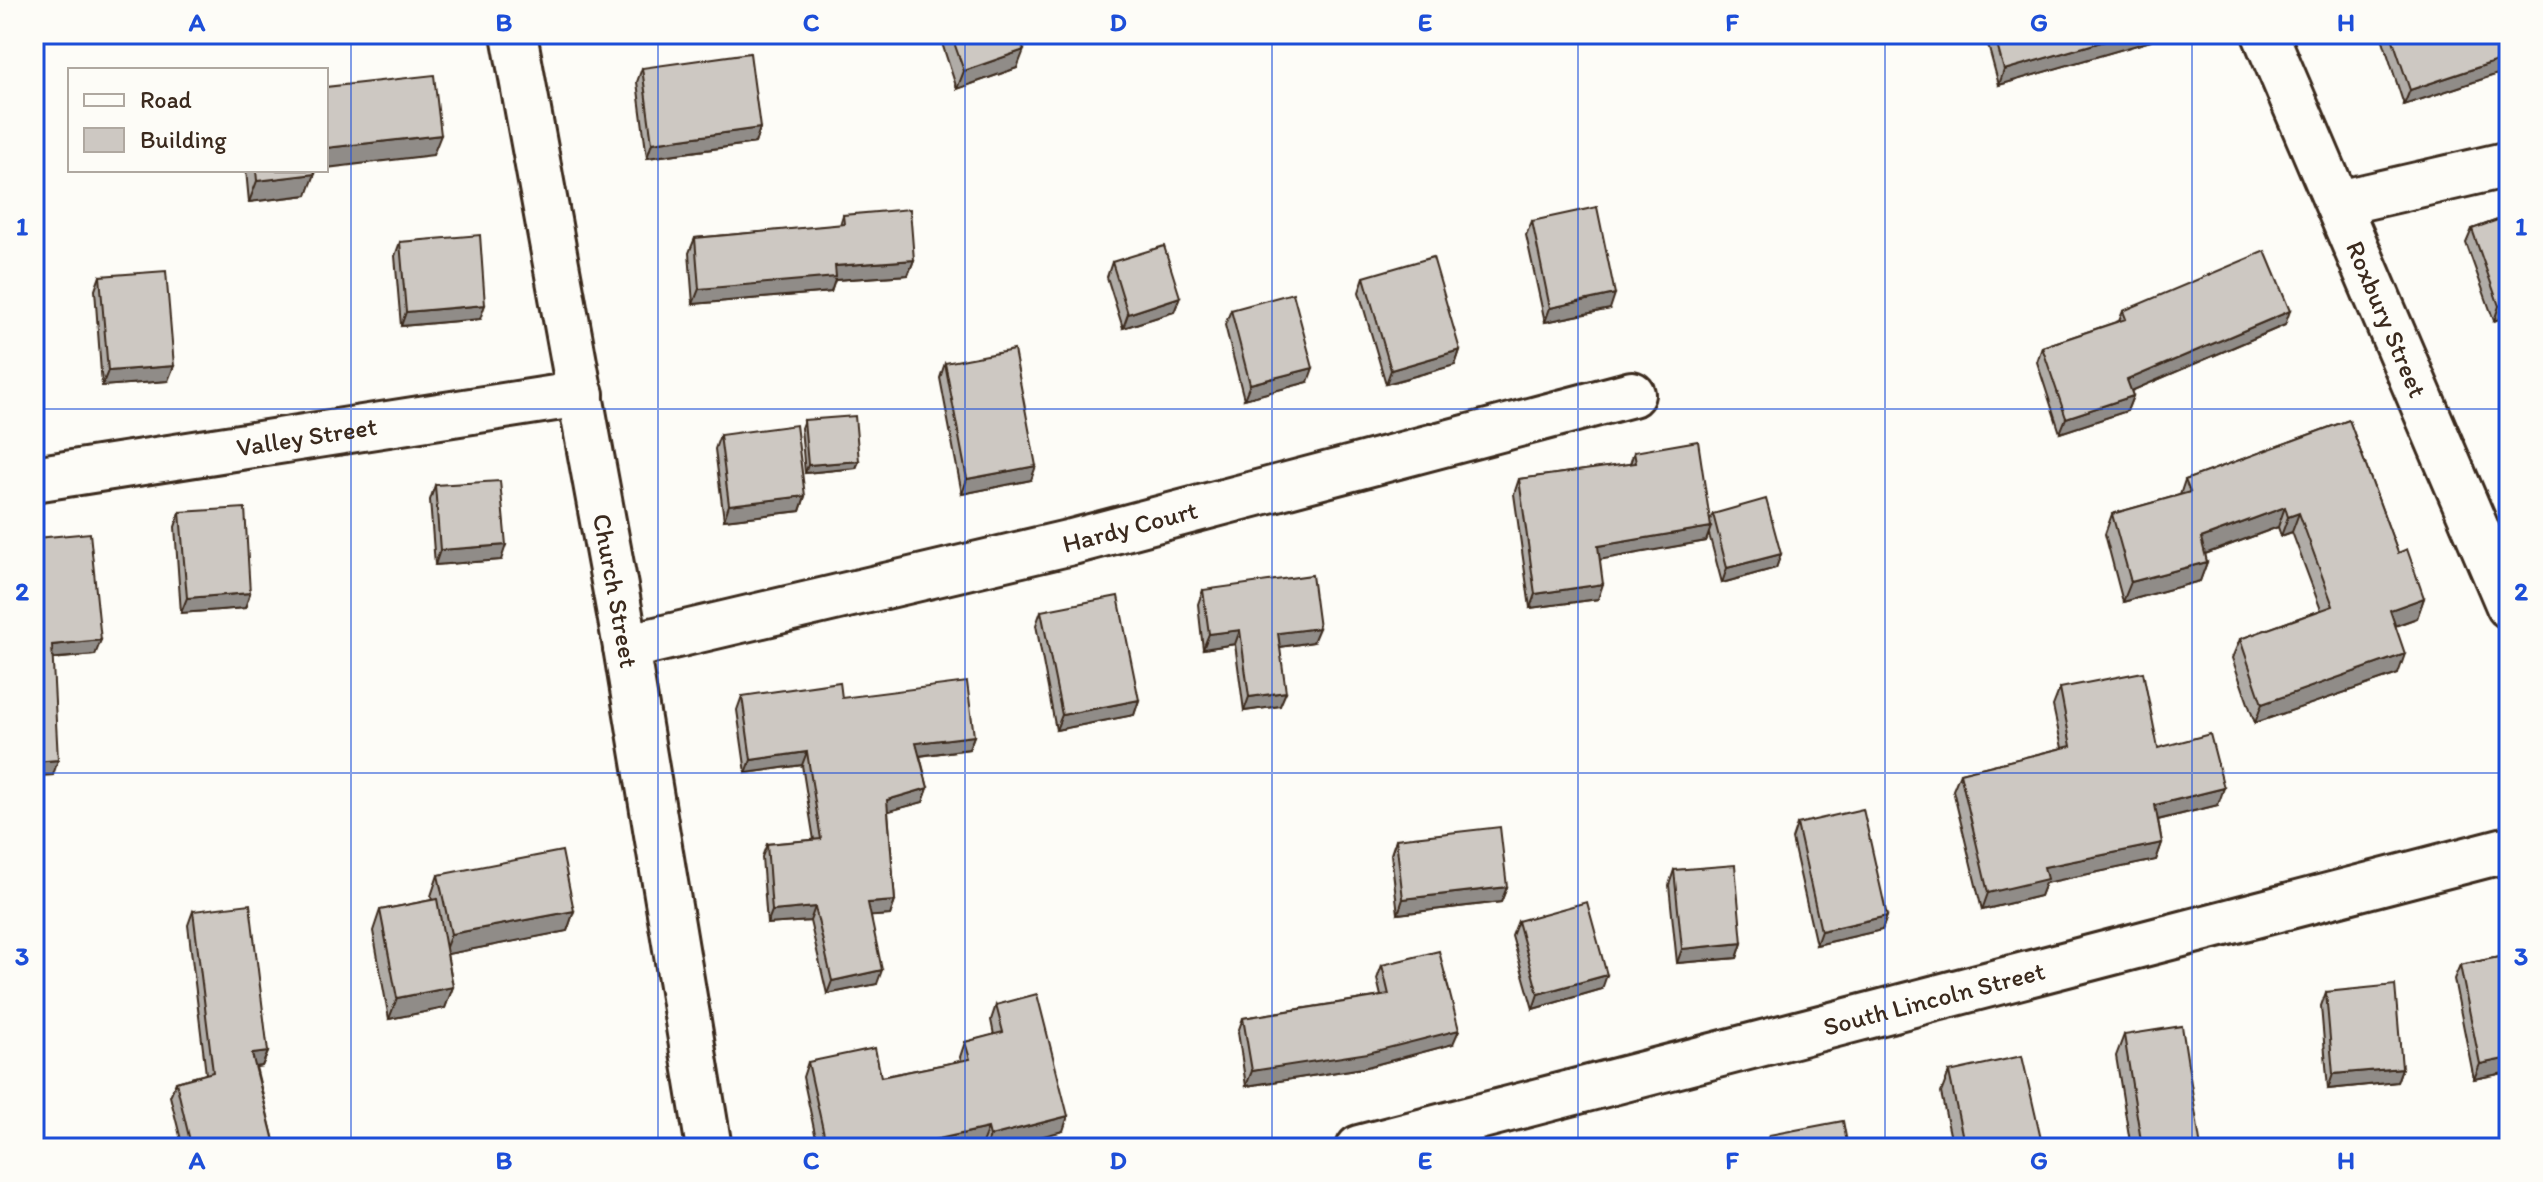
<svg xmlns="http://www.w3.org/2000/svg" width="2543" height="1182" viewBox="0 0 2543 1182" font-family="Itim,sans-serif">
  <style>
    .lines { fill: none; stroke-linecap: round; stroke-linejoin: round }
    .minor-casing { stroke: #3b2a1e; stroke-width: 50 }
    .minor { stroke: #fdfcf7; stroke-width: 44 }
    .wall { fill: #b0aca7; stroke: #3b2a1e; stroke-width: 2 }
    .shaded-wall { fill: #908c88; stroke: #3b2a1e; stroke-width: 2 }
    .building { fill: #cdc8c2; stroke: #3b2a1e; stroke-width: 2 }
    .grid { fill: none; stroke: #1d4ed8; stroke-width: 2; stroke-opacity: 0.55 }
    .labels { text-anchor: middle; stroke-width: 6; stroke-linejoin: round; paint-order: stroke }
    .street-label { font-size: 26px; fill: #3b2a1e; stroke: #fdfcf7 }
    .neatline { fill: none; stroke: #1d4ed8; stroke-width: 3 }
    .grid-label { font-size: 26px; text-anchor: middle; font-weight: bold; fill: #1d4ed8 }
  </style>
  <rect width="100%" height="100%" fill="#fdfcf7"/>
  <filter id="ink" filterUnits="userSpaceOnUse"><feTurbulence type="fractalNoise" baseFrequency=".0125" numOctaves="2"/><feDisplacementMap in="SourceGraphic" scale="16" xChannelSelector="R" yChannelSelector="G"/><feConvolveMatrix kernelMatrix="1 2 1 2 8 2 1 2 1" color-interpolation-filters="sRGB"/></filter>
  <g filter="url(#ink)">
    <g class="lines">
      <g class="minor-casing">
        <g id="minor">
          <path id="s1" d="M 514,34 L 626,647 L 709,1148"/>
          <path id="s2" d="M 2265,34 L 2509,606"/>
          <polyline points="2339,203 2509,164"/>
          <path id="s3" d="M 34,479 L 581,394"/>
          <path id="s4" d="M 626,647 L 1072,542 L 1632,394"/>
          <path id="s5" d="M 1359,1148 L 2509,849"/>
        </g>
      </g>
      <use href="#minor" class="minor"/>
    </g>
    <g class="wall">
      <polygon points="939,34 1018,34 1017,68 957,89"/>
      <polygon points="1985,34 2154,34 2151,41 1999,85"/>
      <polygon points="2381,34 2505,34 2507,71 2404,105"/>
      <polygon points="642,68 760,128 755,143 647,158 637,82"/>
      <polygon points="246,170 314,170 307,195 249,202"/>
      <polygon points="843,215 914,260 908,275 835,280 831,292 693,304 689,253 695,238 840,225"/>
      <polygon points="2509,216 2509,331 2504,317 2494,321 2466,243 2472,229"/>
      <polygon points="1532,221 1610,309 1545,322 1526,235"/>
      <polygon points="400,242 480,319 401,326 395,256"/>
      <polygon points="1112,262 1180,297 1174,312 1123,328 1107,277"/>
      <polygon points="100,276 168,381 102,386 95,290"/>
      <polygon points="1364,277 1460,350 1455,365 1386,384 1359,292"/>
      <polygon points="1231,310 1308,382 1244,399 1225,325"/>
      <polygon points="2123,311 2285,325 2131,391 2133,396 2127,411 2060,433 2037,362 2042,347 2119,321"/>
      <polygon points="945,363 1031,480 962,494 940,378"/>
      <polygon points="804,420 859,461 856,468 805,473 801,428"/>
      <polygon points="2349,420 2398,553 2424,598 2417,618 2395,626 2398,674 2255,723 2232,658 2240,639 2321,610 2292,532 2281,536 2278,527 2205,554 2207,562 2200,581 2123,602 2105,534 2112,514 2180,495 2185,480"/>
      <polygon points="720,435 805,496 800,511 724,520 715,449"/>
      <polygon points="1634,452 1710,520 1713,514 1781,554 1776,568 1722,583 1709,534 1706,541 1600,559 1598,599 1530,608 1514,494 1519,479 1630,464"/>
      <polygon points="435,485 501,560 435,565 430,500"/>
      <polygon points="180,512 250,593 245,608 181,613 175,527"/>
      <polygon points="37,538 95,655 52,659 53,775 34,776 34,545"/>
      <polygon points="1203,590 1313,642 1280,647 1280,706 1244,711 1235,644 1203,649 1198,604"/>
      <polygon points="1041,611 1139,700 1134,715 1056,730 1036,625"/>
      <polygon points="2060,688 2158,748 2218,805 2158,820 2162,843 2156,860 2045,883 2040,896 1982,910 1953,790 1960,773 2062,748 2053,706"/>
      <polygon points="742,696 842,698 974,736 969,749 920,756 928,788 923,802 888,811 895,901 890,915 871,916 877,984 827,994 810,921 767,924 762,857 767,844 814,840 802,765 746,773 737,710"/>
      <polygon points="1797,824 1887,916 1882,930 1816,945 1792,839"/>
      <polygon points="1396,839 1507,887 1501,902 1398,914 1391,854"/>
      <polygon points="1674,870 1742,943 1737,958 1677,963 1669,885"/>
      <polygon points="438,875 574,911 567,931 447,954 453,987 445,1008 389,1019 373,931 380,910 432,900 431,896"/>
      <polygon points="193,911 268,1052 262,1066 256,1067 274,1141 272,1148 183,1148 170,1096 176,1082 206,1074 188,925"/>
      <polygon points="1518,921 1602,989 1533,1009 1512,936"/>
      <polygon points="2509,955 2509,1072 2474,1079 2454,979 2460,965"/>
      <polygon points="1382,965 1453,1044 1363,1068 1246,1086 1238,1032 1243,1018 1381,996 1377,979"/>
      <polygon points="2326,992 2402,1068 2397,1082 2328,1089 2321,1006"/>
      <polygon points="996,1005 1063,1131 996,1148 984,1148 982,1143 960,1148 818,1148 803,1077 808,1062 881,1077 961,1061 960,1057 965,1042 994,1035 991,1020"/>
      <polygon points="2124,1035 2201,1148 2131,1148 2116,1056"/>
      <polygon points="1949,1072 2043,1148 1953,1148 1941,1093"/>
      <polygon points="1769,1135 1848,1148 1765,1148"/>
    </g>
    <g class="shaded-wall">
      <polygon points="2129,34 2154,34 2151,41 1999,85 2004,70"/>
      <polygon points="1024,50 1017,68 957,89 964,71"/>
      <polygon points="2509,57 2509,65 2507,71 2404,105 2410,90"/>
      <polygon points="760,128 755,143 647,158 652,143"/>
      <polygon points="441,135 433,155 326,168 326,148"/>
      <polygon points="315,174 307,195 249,202 257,181"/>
      <polygon points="914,260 908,275 835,280 831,292 693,304 699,289 835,266"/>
      <polygon points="1615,294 1610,309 1545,322 1550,308"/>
      <polygon points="1180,297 1174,312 1123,328 1128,314"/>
      <polygon points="2509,302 2504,317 2494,321 2499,306"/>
      <polygon points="485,305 480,319 401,326 406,312"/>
      <polygon points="2290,311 2285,325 2122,395 2127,380"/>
      <polygon points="1460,350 1455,365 1386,384 1391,370"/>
      <polygon points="174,366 168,381 102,386 108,371"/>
      <polygon points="1313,368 1308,382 1244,399 1250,384"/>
      <polygon points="2133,396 2127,411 2060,433 2066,418"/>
      <polygon points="859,461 856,468 805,473 808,465"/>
      <polygon points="1036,466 1031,480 962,494 967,479"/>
      <polygon points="805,496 800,511 724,520 729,505"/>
      <polygon points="2285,507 2278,527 2194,558 2201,538"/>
      <polygon points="2299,513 2292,532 2281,536 2288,517"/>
      <polygon points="1711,527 1706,541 1593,561 1598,546"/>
      <polygon points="506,545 501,560 435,565 440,550"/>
      <polygon points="1781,554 1776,568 1722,583 1727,568"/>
      <polygon points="2207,562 2200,581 2123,602 2131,582"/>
      <polygon points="1603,584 1598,599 1530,608 1535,594"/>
      <polygon points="250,593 245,608 181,613 187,598"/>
      <polygon points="2424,598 2417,618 2383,630 2390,610"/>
      <polygon points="1319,628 1313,642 1273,648 1278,633"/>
      <polygon points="1240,630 1235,644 1203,649 1209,634"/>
      <polygon points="101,640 95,655 46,659 52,645"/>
      <polygon points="2405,654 2398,674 2255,723 2262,704"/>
      <polygon points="1286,692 1280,706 1244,711 1249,697"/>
      <polygon points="1139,700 1134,715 1056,730 1062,715"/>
      <polygon points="974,736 969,749 911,757 916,743"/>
      <polygon points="807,752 802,765 746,773 751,760"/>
      <polygon points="58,760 53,775 34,776 34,762"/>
      <polygon points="928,788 923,802 882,813 887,800"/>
      <polygon points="2224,788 2218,805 2149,822 2155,805"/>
      <polygon points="2162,843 2156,860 2045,883 2040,896 1982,910 1988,893 2044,867"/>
      <polygon points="1507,887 1501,902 1398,914 1403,899"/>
      <polygon points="895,901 890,915 863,917 868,903"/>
      <polygon points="815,907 810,921 767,924 772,911"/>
      <polygon points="574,911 567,931 443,955 451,934"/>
      <polygon points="1887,916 1882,930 1816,945 1821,931"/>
      <polygon points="1742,943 1737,958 1677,963 1682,949"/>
      <polygon points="882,970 877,984 827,994 832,981"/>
      <polygon points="1607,975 1602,989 1533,1009 1538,994"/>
      <polygon points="453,987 445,1008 389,1019 397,998"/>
      <polygon points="1459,1030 1453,1044 1363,1068 1246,1086 1252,1071"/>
      <polygon points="268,1052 262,1066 247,1068 252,1054"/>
      <polygon points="2509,1058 2509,1072 2474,1079 2480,1064"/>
      <polygon points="2402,1068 2397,1082 2328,1089 2333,1074"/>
      <polygon points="1068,1116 1063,1131 996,1148 986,1148 990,1136"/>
      <polygon points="988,1128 982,1143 960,1148 898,1148"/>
      <polygon points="194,1140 191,1148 187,1148 190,1141"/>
      <polygon points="274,1141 272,1148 259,1148 260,1144"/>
    </g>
    <g class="building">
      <polygon points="951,34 1018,34 1024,50 964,71"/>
      <polygon points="1994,34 2129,34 2004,70"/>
      <polygon points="2391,34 2505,34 2509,46 2509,57 2410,90"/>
      <polygon points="750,53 760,128 652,143 642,68"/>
      <polygon points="434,75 441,135 326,148 326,87"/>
      <polygon points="256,170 314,170 315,174 257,181"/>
      <polygon points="1597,207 1615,294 1550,308 1532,221"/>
      <polygon points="910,209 914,260 835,266 836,277 699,289 695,238 844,224 843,215"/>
      <polygon points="2509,216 2509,302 2499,306 2472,229"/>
      <polygon points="480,235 485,305 406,312 400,242"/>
      <polygon points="1164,246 1180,297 1128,314 1112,262"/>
      <polygon points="2265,251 2290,311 2127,380 2133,396 2066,418 2042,347 2126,319 2123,311"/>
      <polygon points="1433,257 1460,350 1391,370 1364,277"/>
      <polygon points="166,271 174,366 108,371 100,276"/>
      <polygon points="1293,293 1313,368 1250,384 1231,310"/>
      <polygon points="1014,350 1036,466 967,479 945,363"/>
      <polygon points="855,416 859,461 808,465 804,420"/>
      <polygon points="2349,420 2398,553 2407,549 2424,598 2390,610 2405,654 2262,704 2240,639 2333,606 2299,513 2288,517 2285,507 2201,538 2207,562 2131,582 2112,514 2190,492 2185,480"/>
      <polygon points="796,425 805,496 729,505 720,435"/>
      <polygon points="1698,441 1711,527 1598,546 1603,584 1535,594 1519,479 1636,463 1634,452"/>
      <polygon points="500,481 506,545 440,550 435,485"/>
      <polygon points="1766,499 1781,554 1727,568 1713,514"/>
      <polygon points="245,508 250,593 187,598 180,512"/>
      <polygon points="90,533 101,640 52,645 58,760 34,762 34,554 38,554 37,538"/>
      <polygon points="1312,575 1319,628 1278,633 1286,692 1249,697 1240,630 1209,634 1203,590"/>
      <polygon points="1118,596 1139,700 1062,715 1041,611"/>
      <polygon points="2143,672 2158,748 2210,734 2224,788 2155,805 2162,843 2044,867 2047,879 1988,893 1960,773 2071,746 2060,688"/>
      <polygon points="840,682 842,698 967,682 974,736 916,743 928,788 887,800 895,901 868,903 882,970 832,981 815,907 772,911 767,844 821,839 807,752 751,760 742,696"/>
      <polygon points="1863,809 1887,916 1821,931 1797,824"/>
      <polygon points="1500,827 1507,887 1403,899 1396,839"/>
      <polygon points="562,851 574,911 451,934 438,875"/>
      <polygon points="1735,865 1742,943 1682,949 1674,870"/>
      <polygon points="437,899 453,987 397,998 380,910"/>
      <polygon points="1587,902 1607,975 1538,994 1518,921"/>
      <polygon points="250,904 268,1052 252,1054 274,1141 260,1144 261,1148 196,1148 194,1140 190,1141 176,1082 213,1072 193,911"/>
      <polygon points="1439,951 1459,1030 1368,1053 1252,1071 1243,1018 1389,995 1382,965"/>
      <polygon points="2509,955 2509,1058 2480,1064 2460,965"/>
      <polygon points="2395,985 2402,1068 2333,1074 2326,992"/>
      <polygon points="1037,994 1068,1116 990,1136 988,1128 898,1148 827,1148 808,1062 875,1048 881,1077 970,1059 965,1042 1003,1032 996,1005"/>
      <polygon points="2182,1026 2201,1148 2153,1148 2152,1145 2142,1147 2124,1035"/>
      <polygon points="2022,1056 2043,1148 1965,1148 1949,1072"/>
      <polygon points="1843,1121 1848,1148 1772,1148 1769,1135"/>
      <polygon points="2509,1139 2509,1148 2479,1148"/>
    </g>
  </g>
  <path class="grid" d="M 351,34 L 351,1148M 658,34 L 658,1148M 965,34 L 965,1148M 1272,34 L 1272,1148M 1578,34 L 1578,1148M 1885,34 L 1885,1148M 2192,34 L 2192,1148M 34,409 L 2509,409M 34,773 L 2509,773"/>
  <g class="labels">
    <g class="street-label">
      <text dy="9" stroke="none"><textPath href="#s2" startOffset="310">Roxbury Street</textPath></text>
      <text dy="9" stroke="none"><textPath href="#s3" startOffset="276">Valley Street</textPath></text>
      <text dy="9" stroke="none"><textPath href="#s4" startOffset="518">Hardy Court</textPath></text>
      <text dy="9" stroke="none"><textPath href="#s1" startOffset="566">Church Street</textPath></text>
      <text dy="9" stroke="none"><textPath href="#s5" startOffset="594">South Lincoln Street</textPath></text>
    </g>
  </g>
  <rect width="2543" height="1182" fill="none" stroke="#fdfcf7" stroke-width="88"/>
  <rect x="68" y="68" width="260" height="104" fill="#fdfcf7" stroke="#afa8a0" stroke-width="2"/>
  <rect x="84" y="94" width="40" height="12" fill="#fdfcf7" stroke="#afa8a0" stroke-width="2"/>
  <text x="140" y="108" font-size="24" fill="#3b2a1e">Road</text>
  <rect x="84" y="128" width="40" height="24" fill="#cdc8c2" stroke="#afa8a0" stroke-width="2"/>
  <text x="140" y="148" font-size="24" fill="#3b2a1e">Building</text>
  <rect x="44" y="44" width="2455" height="1094" class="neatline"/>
  <g class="grid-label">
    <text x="197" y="31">A</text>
    <text x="504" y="31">B</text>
    <text x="811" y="31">C</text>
    <text x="1118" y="31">D</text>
    <text x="1425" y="31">E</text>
    <text x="1732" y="31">F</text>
    <text x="2039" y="31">G</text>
    <text x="2346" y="31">H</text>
    <text x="22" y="235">1</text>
    <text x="2521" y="235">1</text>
    <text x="22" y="600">2</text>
    <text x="2521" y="600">2</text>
    <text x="22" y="965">3</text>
    <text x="2521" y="965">3</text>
    <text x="197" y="1169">A</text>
    <text x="504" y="1169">B</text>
    <text x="811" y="1169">C</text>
    <text x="1118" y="1169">D</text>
    <text x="1425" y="1169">E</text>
    <text x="1732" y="1169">F</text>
    <text x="2039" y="1169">G</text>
    <text x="2346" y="1169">H</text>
  </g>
</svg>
